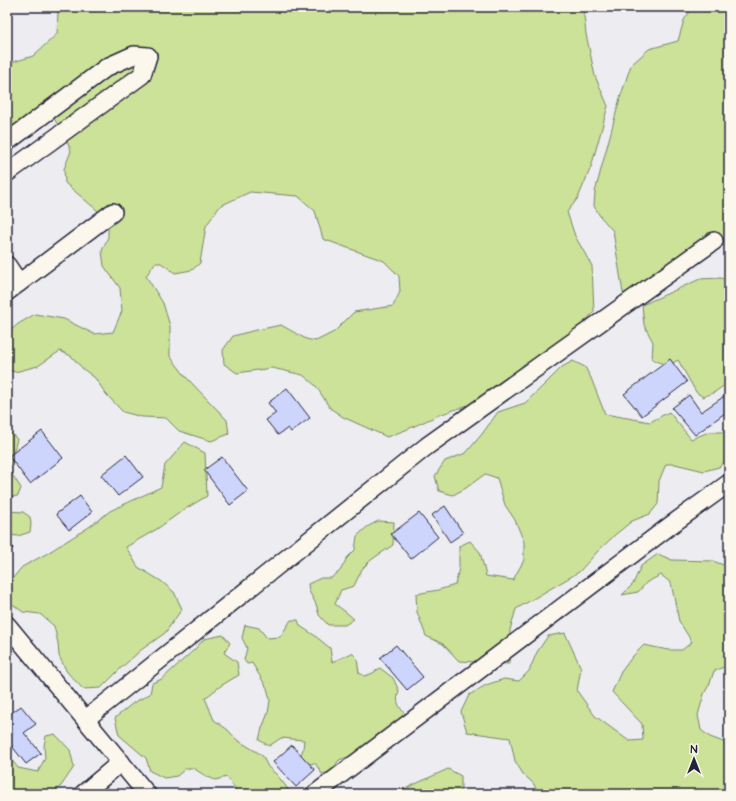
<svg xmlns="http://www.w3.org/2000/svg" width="736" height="801" viewBox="0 0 736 801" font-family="'Architects Daughter',sans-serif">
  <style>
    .green { fill: #cce298; stroke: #77826a }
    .building { fill: #cdd5fd; stroke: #22223b }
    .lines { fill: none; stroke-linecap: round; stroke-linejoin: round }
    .minor-casing { stroke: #22223b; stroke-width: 20 }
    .minor { stroke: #fbf7ec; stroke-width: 17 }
  </style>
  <rect width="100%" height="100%" fill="#ededf1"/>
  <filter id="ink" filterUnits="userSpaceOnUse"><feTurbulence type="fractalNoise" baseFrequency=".025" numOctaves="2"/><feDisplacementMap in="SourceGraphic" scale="8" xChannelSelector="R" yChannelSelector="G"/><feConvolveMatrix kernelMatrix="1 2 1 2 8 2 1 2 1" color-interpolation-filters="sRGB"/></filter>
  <g filter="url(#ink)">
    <g class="green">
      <polygon points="55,7 583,7 586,34 595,76 608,106 591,167 578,198 567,212 575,236 592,266 594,312 572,334 552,352 524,364 504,383 477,402 439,415 408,429 387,437 343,417 330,408 316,386 303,375 272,368 237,373 224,364 223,350 233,336 252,331 281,325 306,339 316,341 334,332 354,312 393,306 400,292 399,276 384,261 323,239 315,211 298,196 250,192 220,206 206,226 200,263 192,270 175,273 161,263 155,263 146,276 163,303 170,326 170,356 186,377 227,420 229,434 211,441 179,431 166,418 142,417 123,412 106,394 95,378 83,369 71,356 60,351 38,366 15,372 7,369 7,334 18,324 35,314 64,319 94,334 113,332 122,311 120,288 104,266 102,251 108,237 108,222 98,211 65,183 64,169 71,151 64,134 51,114 7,136 7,64 33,56 57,34 58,11"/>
      <polygon points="693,7 729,7 729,249 721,244 706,236 693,244 682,255 651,296 623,293 613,231 600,216 594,206 595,192 620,98 631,65 649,49 678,41 684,20"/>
      <polygon points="721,278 729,281 729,385 726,384 715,392 703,397 696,392 678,360 668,366 652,359 653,342 644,325 642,305 700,279"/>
      <polygon points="573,361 585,367 591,378 605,414 650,422 669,412 691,439 709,432 729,432 729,458 719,467 704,471 675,464 666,464 659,481 658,504 650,514 632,521 616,534 598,551 579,572 516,609 510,630 509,664 459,661 443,644 426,636 417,612 416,594 438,590 455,585 459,568 459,546 470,541 480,552 486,576 513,580 524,560 524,542 515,520 505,505 497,478 485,474 466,488 453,495 439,491 435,476 445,461 466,453 482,434 498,412 525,403 543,386 562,367"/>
      <polygon points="7,430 17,439 9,470 21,488 18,496 7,497"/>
      <polygon points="185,442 205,453 207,496 182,511 157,529 126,547 138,567 161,581 174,592 182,609 165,633 141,650 120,669 101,688 83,689 67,672 59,656 58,643 54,626 40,614 23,612 11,603 7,585 22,567 46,554 89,527 110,511 161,487 165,465"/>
      <polygon points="7,511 23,512 30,517 31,524 30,532 18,536 7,535"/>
      <polygon points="378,521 394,522 393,545 371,560 362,569 354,586 341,590 335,604 347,613 354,619 345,625 328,625 319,615 316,604 309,591 308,584 321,578 331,578 340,571 347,558 355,550 357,536 367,527"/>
      <polygon points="658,554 672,560 713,561 729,567 729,665 714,671 710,683 704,694 698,715 701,730 710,737 729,744 729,794 539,794 533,783 523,774 515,761 510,738 467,732 461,712 469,695 486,685 504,679 519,681 529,671 537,652 548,636 565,633 581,668 577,691 595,716 629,741 643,740 642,724 612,692 621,672 632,657 644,645 668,650 682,650 692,642 679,621 671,583 661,575 647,582 638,592 622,595 633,584 641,566"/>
      <path d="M 291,620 L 298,620 L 300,626 L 314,635 L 330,648 L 332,662 L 352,653 L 357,658 L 359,673 L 365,676 L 373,673 L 380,668 L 393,678 L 399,691 C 395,702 399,707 406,715 L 401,723 L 378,734 L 370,745 L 348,757 L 339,760 L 331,772 L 322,774 L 315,763 L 304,765 L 299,760 L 303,749 L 304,740 L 281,738 L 269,746 L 259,740 L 262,728 L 268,713 L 270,700 L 267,688 L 252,663 L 247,664 L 244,660 L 247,648 L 242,638 L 245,625 L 259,628 L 267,638 L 280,637 Z"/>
      <polygon points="223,635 230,643 224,653 237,662 239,675 222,685 205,698 214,720 228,730 237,740 262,755 268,767 276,774 285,785 291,794 239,794 227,777 215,780 204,775 193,768 185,769 177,776 164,778 150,771 146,758 119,735 115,718 133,703 150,694 152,683 162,679 195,649 204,639"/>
      <polygon points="55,734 70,750 74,767 61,786 51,794 7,794 7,754 18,768 38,772 45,758 44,746 46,736"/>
      <polygon points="448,769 461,776 461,794 398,794 399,792 413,785"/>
    </g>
    <g class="building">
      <polygon points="670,359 687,382 642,416 624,394"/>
      <polygon points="287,388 310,418 291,432 288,428 278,435 266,420 276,413 268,403"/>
      <polygon points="729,393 729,410 695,435 672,408 689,395 701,412"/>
      <polygon points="42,431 63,458 30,484 9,456"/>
      <polygon points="126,455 143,477 118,496 101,475"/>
      <polygon points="222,457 248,491 230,505 204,470"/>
      <polygon points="80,496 92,512 69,530 56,514"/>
      <polygon points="445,506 463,533 450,542 432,515"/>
      <polygon points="419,513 438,537 411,559 391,534"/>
      <polygon points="7,539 13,548 7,553"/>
      <polygon points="396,645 423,677 407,690 380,658"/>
      <polygon points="21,706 36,724 24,733 41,753 26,764 7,740 7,710 10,714"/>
      <polygon points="292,745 315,770 296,787 273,762"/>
    </g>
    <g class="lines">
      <g class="minor-casing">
        <g id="minor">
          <polyline points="7,142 107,67 134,55 148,56 142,75 7,173"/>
          <polyline points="7,265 19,283"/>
          <polyline points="7,292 113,212"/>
          <polyline points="7,625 147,794"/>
          <polyline points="86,719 427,446 714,241"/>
          <polyline points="83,794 121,762"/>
          <polyline points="315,794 671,525 729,483"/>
        </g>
      </g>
      <use href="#minor" class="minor"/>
    </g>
  </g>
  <rect width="736" height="801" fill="none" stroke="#fbf7ec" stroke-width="24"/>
  <rect x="12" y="12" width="712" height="777" fill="none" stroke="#22223b" stroke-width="1.5" filter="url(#ink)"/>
  <g transform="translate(694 759)" stroke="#fbf7ec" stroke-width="3" paint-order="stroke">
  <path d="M0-3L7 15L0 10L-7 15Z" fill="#22223b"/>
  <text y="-6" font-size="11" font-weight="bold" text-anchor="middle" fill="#22223b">N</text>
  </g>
</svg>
